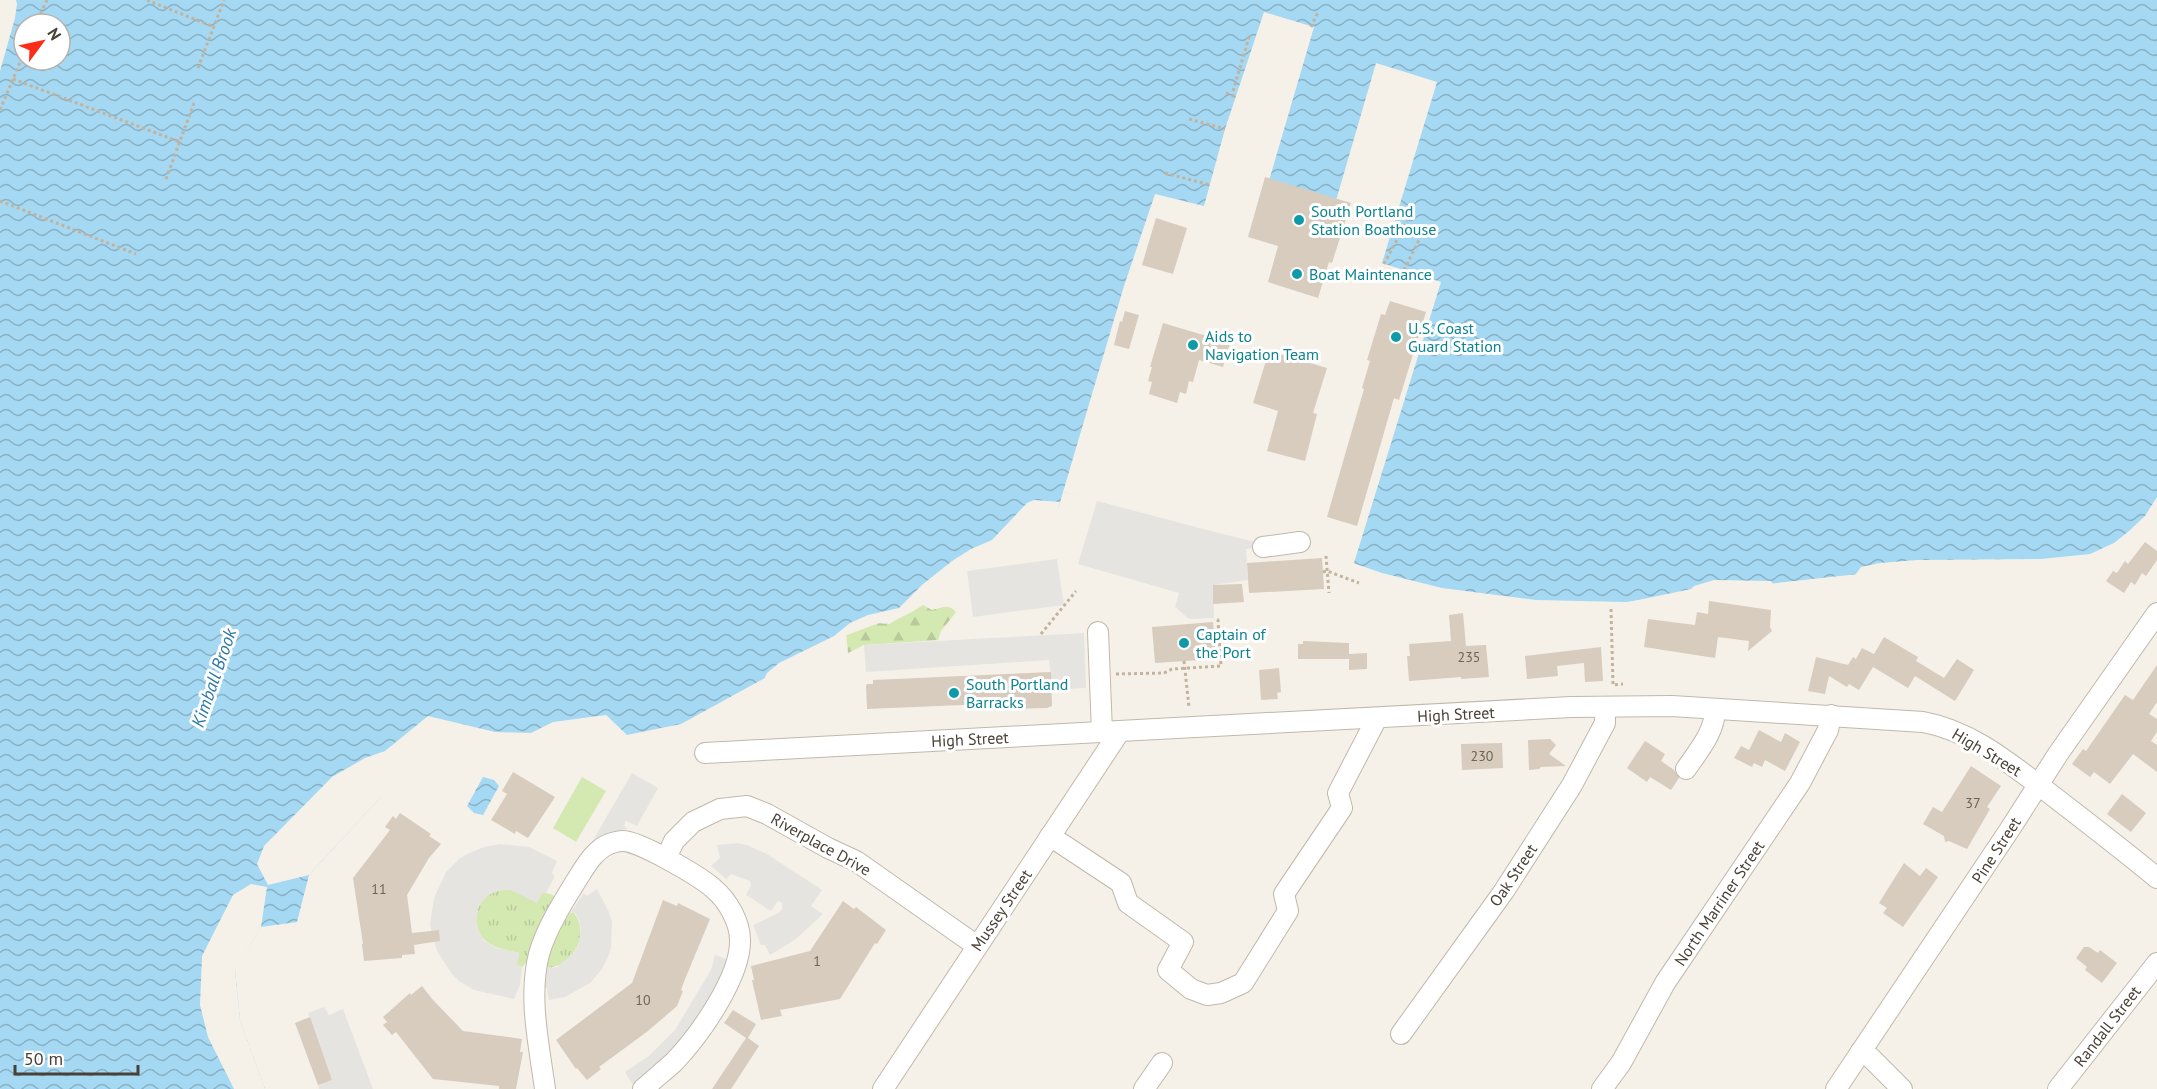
<svg xmlns="http://www.w3.org/2000/svg" width="2157" height="1089" viewBox="0 0 2157 1089" font-family="'PT Sans',sans-serif">
  <style>
    .grass { fill: url(#grass-tufts) }
    .forest { fill: url(#forest-firs) }
    .garden { fill: #d4e9b2 }
    .parking { fill: #e6e4e1 }
    .water { fill: url(#water-waves); fill-rule: evenodd }
    .pier { fill: #f5f1e9 }
    .building { fill: #d7ccbe }
    .lines { fill: none; stroke-linecap: round; stroke-linejoin: round }
    .minor-casing { stroke: #c1b8ab; stroke-width: 22 }
    .path { stroke: #c3b39c; stroke-width: 3; stroke-dasharray: 3 3; stroke-linecap: butt }
    .minor { stroke: #fff; stroke-width: 20 }
    .culture-dot { fill: #0f9aa8; stroke: #fff; stroke-width: 2 }
    .labels { text-anchor: middle; stroke-width: 6; stroke-linejoin: round; paint-order: stroke }
    .number-label { font-size: 14px; fill: #6c6459 }
    .culture-label { font-size: 16px; fill: #0d838f; stroke: #fff; text-anchor: start }
    .street-label { font-size: 16px; fill: #494137; stroke: #fff }
    .water-label { font-size: 18px; font-style: italic; fill: #2b7aa6; stroke: #fff }
  </style>
  <defs>
    <pattern id="grass-tufts" width="24" height="20" patternUnits="userSpaceOnUse" patternTransform="scale(1.5)"><rect width="24" height="20" fill="#d4e9b2"/><path d="M3 7l-1-3M5 7V3M7 7l1-3M15 17l-1-3M17 17v-4M19 17l1-3" fill="none" stroke="#b8c99a"/></pattern>
    <pattern id="forest-firs" width="22" height="20" patternUnits="userSpaceOnUse" patternTransform="scale(1.5)"><rect width="22" height="20" fill="#d4e9b2"/><path d="M5 1l3.5 6h-7zM16 11l3.5 6h-7z" fill="#b8c99a"/></pattern>
    <pattern id="water-waves" width="16" height="10" patternUnits="userSpaceOnUse" patternTransform="scale(1.5)"><rect width="16" height="10" fill="#a5d8f2"/><path d="M0 5q4-4 8 0t8 0" fill="none" stroke="#88b1c5"/></pattern>
  </defs>
  <rect width="100%" height="100%" fill="#f5f1e9"/>
  <g class="grass">
    <path d="M 511,890 C 524,896 540,890 553,895 L 555,899 L 536,935 L 528,961 L 522,967 L 516,965 L 519,953 C 508,950 496,949 487,942 C 471,930 473,902 492,893 C 498,890 504,890 511,890 Z"/>
    <path d="M 573,912 C 591,932 574,965 549,968 L 546,964 L 554,940 L 569,914 Z"/>
  </g>
  <path class="forest" d="M 923,605 L 932,610 C 942,608 948,603 956,612 L 941,631 L 938,640 L 864,645 L 848,653 L 846,633 L 880,623 L 889,624 C 900,617 912,613 923,605 Z"/>
  <polygon class="garden" points="582,777 606,791 576,842 553,828"/>
  <g class="parking">
    <polygon points="1125,408 1300,542 1246,549 1248,580 1213,585 1214,618 1189,619 1175,607 1179,593 1078,564"/>
    <polygon points="1057,559 1064,605 973,617 967,571"/>
    <polygon points="1084,633 1086,688 1052,690 1049,660 866,672 864,645"/>
    <polygon points="632,773 658,788 637,826 626,821 624,825 627,829 608,832 592,842"/>
    <polygon points="737,843 747,845 767,854 822,890 811,906 823,914 796,939 770,955 765,945 761,945 753,925 780,912 782,909 782,903 778,901 771,911 746,895 751,885 750,881 731,874 726,879 711,866 720,858 717,845"/>
    <polygon points="500,844 529,847 557,861 552,873 555,876 546,893 542,893 537,903 511,890 503,890 489,894 479,905 476,921 477,927 484,941 496,948 519,953 517,965 522,967 520,985 514,999 474,990 459,981 452,974 437,951 430,925 434,898 446,872 459,859 467,854 484,847"/>
    <polygon points="597,889 609,912 612,922 611,948 608,957 602,969 590,983 565,997 549,1000 547,988 543,988 546,964 549,968 557,967 574,953 578,946 581,929 579,920 575,913 571,912 584,893 587,896"/>
    <polygon points="715,955 726,959 740,972 732,996 719,1021 685,1063 635,1089 625,1072 649,1056 675,1030 711,970"/>
    <polygon points="324,1007 329,1015 343,1009 373,1089 319,1089 318,1085 332,1079 325,1062 311,1067 305,1049 319,1044 308,1013"/>
  </g>
  <g class="water">
    <path d="M 0,0 L 2157,0 L 2157,504 L 2142,528 L 2095,559 L 1959,563 L 1704,591 L 1626,602 L 1536,600 L 1442,588 L 1382,573 L 1353,563 L 1063,492 L 1058,510 L 1030,514 L 965,561 L 889,624 L 880,623 L 866,625 L 818,649 L 681,724 L 627,735 L 590,726 L 565,728 L 528,740 L 445,738 L 398,788 L 380,798 L 309,875 L 297,922 L 261,927 L 235,969 L 240,1020 L 265,1089 L 0,1089 ZM 24,24 L 60,24 L 60,60 L 24,60 Z"/>
    <polygon points="483,777 494,780 499,786 483,815 474,813 467,806"/>
  </g>
  <g class="pier">
    <polygon points="0,0 16,0 17,4 15,18 0,71"/>
    <polygon points="1264,12 1314,27 1254,232 1321,252 1376,63 1437,82 1382,263 1441,282 1353,566 1207,530 1063,492 1124,286 1155,194 1204,206 1225,129"/>
    <polygon points="2157,497 2157,510 2144,530 2126,549 2096,562 2022,568 1959,566 1853,578 1861,567 1880,563 1917,560 2041,559 2090,554 2114,543 2129,531 2145,516"/>
    <polygon points="1034,500 1060,502 1058,510 1031,517 995,545 962,566 910,611 889,624 879,623 847,635 781,673 764,679 767,673 779,663 834,636 850,623 868,615 899,608 922,585 952,561 971,549 992,540 1027,503"/>
    <polygon points="1714,580 1771,581 1775,587 1719,592 1629,605 1629,602 1691,589 1694,586"/>
    <polygon points="606,715 627,735 590,729 566,731 529,743 449,741 451,758 459,770 427,801 421,803 411,800 398,791 389,796 380,798 309,875 268,885 257,864 264,846 332,777 365,758 385,751 428,716 495,732 531,733 553,722"/>
    <polygon points="251,884 267,887 261,927 235,970 240,1020 265,1089 234,1089 208,1037 200,1005 202,956 233,895"/>
  </g>
  <g class="building">
    <polygon points="1265,177 1351,203 1332,263 1329,262 1318,298 1268,282 1278,246 1248,237"/>
    <polygon points="1156,218 1187,228 1173,274 1142,265"/>
    <polygon points="1390,301 1426,312 1399,400 1394,398 1357,526 1327,517 1364,389 1362,388 1370,361 1367,360 1381,314 1385,315"/>
    <polygon points="1125,311 1139,315 1129,349 1114,345 1120,321 1122,322"/>
    <polygon points="1163,323 1230,343 1223,367 1199,360 1193,382 1189,381 1186,394 1180,392 1177,403 1149,394 1152,382 1148,381 1152,367 1150,367"/>
    <polygon points="1269,351 1327,368 1313,413 1317,414 1305,461 1267,451 1278,411 1253,403"/>
    <polygon points="2145,542 2157,551 2157,560 2146,576 2142,573 2135,585 2131,582 2124,593 2106,581 2113,571 2117,573 2125,561 2128,564"/>
    <polygon points="1322,558 1324,589 1249,593 1247,563"/>
    <polygon points="1242,584 1244,602 1213,604 1213,585"/>
    <polygon points="1709,601 1771,610 1770,627 1772,631 1748,651 1749,641 1718,637 1715,658 1644,647 1648,619 1695,625 1697,612 1708,614"/>
    <polygon points="1463,613 1466,646 1486,645 1489,677 1461,679 1461,677 1409,681 1407,656 1410,656 1409,644 1451,641 1449,615"/>
    <polygon points="1213,622 1216,659 1155,663 1152,627"/>
    <polygon points="1884,637 1918,657 1916,661 1944,678 1957,659 1974,670 1955,701 1915,676 1908,688 1873,667 1859,690 1849,684 1847,687 1829,676 1825,694 1808,691 1816,657 1848,665 1853,657 1856,659 1862,648 1874,654"/>
    <polygon points="1303,641 1349,643 1349,654 1367,653 1367,669 1349,670 1349,659 1298,659 1298,644 1303,644"/>
    <polygon points="1601,647 1603,681 1585,682 1584,663 1557,666 1558,676 1527,679 1525,656"/>
    <polygon points="2157,665 2157,702 2149,714 2157,719 2157,732 2151,741 2157,745 2157,772 2133,754 2110,784 2094,772 2090,777 2072,764 2083,749 2086,751 2125,695 2133,700"/>
    <polygon points="1279,668 1281,692 1277,693 1278,699 1261,700 1259,670"/>
    <polygon points="1051,672 1052,706 1047,708 1011,709 1010,703 867,709 866,686 867,684 873,684 873,680"/>
    <polygon points="1759,730 1781,742 1785,733 1800,742 1785,771 1765,760 1762,767 1754,763 1752,767 1734,758 1741,746 1749,750"/>
    <polygon points="1550,739 1556,745 1549,754 1566,766 1541,767 1539,769 1529,770 1528,740"/>
    <polygon points="1645,741 1665,754 1661,761 1674,770 1679,778 1671,790 1650,777 1647,782 1627,768"/>
    <polygon points="1502,743 1503,768 1462,770 1461,744"/>
    <polygon points="1971,766 2001,786 1987,807 1990,809 1967,849 1949,841 1945,842 1944,836 1923,824 1933,807 1942,812"/>
    <polygon points="513,772 555,797 528,838 516,831 515,834 491,820 507,794 502,791"/>
    <polygon points="2122,794 2146,813 2131,832 2107,814"/>
    <polygon points="400,813 431,834 429,836 441,844 429,858 407,895 412,933 439,930 440,941 414,945 415,954 402,955 402,958 364,961 362,944 363,944 353,878 390,830 385,827 393,816 396,819"/>
    <polygon points="1904,863 1920,876 1926,868 1938,877 1903,927 1883,913 1887,908 1879,903"/>
    <polygon points="663,900 677,906 678,903 710,919 683,984 681,990 683,991 677,1006 648,1031 599,1067 601,1069 587,1080 577,1068 576,1069 556,1040 632,983"/>
    <polygon points="843,901 854,909 856,907 886,930 877,944 875,943 840,999 780,1010 782,1016 761,1020 752,980 754,980 751,966 810,951"/>
    <polygon points="2084,947 2089,947 2098,953 2100,950 2117,963 2102,983 2085,970 2087,967 2076,958"/>
    <polygon points="422,986 433,1000 463,1031 522,1039 520,1052 523,1052 516,1089 499,1089 499,1086 433,1079 396,1032 392,1035 383,1025 387,1022 383,1017 410,993 411,995"/>
    <polygon points="733,1010 756,1024 748,1038 759,1046 731,1089 712,1089 746,1038 724,1023"/>
    <polygon points="310,1017 332,1080 318,1085 295,1023"/>
  </g>
  <g class="lines">
    <g class="minor-casing">
      <g id="minor">
        <polyline points="1263,547 1300,542"/>
        <polyline points="1098,632 1102,732"/>
        <path d="M 705,753 L 1571,707 L 1672,706 L 1923,722 C 1973,731 2013,766 2053,796 C 2088,823 2123,850 2157,878"/>
        <path d="M 1686,769 C 1699,750 1715,732 1715,709"/>
        <polyline points="1050,836 1121,883 1128,903 1183,942 1168,970 1191,989 1207,995 1221,993 1243,983 1288,911 1284,894 1342,808 1338,793 1377,718"/>
        <polyline points="666,858 674,841 693,822 720,809 747,806 767,814 828,848 856,861 977,946"/>
        <polyline points="1401,1034 1504,891 1572,785 1605,723 1605,707"/>
        <polyline points="1861,1051 1871,1058 1902,1089"/>
        <path d="M 545,1089 C 539,1045 528,997 539,954 C 546,929 563,902 576,881 C 585,867 593,851 609,844 C 612,843 619,841 622,841 C 638,840 701,877 714,889 C 728,901 740,922 740,940 C 741,977 699,1036 674,1062 C 664,1071 653,1080 643,1089"/>
        <polyline points="883,1089 1120,731"/>
        <polyline points="1144,1089 1162,1063"/>
        <polyline points="1602,1089 1621,1063 1665,983 1800,783 1828,730 1831,715"/>
        <polyline points="1836,1089 2010,829 2058,754 2157,613"/>
        <polyline points="2058,1089 2157,963"/>
      </g>
    </g>
    <g class="path">
      <polyline points="147,0 214,27"/>
      <polyline points="38,19 47,0"/>
      <polyline points="1311,27 1318,12"/>
      <polyline points="198,68 224,0"/>
      <polyline points="13,79 180,142"/>
      <polyline points="1233,91 1250,34"/>
      <polyline points="1226,93 1236,97"/>
      <polyline points="0,110 24,53"/>
      <polyline points="1189,119 1225,129"/>
      <polyline points="1165,173 1210,185"/>
      <polyline points="166,179 194,103"/>
      <polyline points="0,201 136,254"/>
      <polyline points="1384,264 1407,221"/>
      <polyline points="1404,270 1424,230"/>
      <polyline points="1326,556 1329,593"/>
      <polyline points="1323,572 1327,571 1359,583"/>
      <polyline points="1611,609 1613,685 1623,684"/>
      <polyline points="1041,634 1076,591"/>
      <polyline points="1184,661 1189,707"/>
      <polyline points="1116,674 1164,673 1172,669 1221,666 1218,620 1214,620"/>
    </g>
    <use href="#minor" class="minor"/>
  </g>
  <g class="culture-dot">
    <circle cx="1299" cy="220" r="6"/>
    <circle cx="1297" cy="274" r="6"/>
    <circle cx="1396" cy="337" r="6"/>
    <circle cx="1193" cy="345" r="6"/>
    <circle cx="1184" cy="643" r="6"/>
    <circle cx="954" cy="693" r="6"/>
  </g>
  <g class="labels">
    <g class="number-label">
      <text x="1469" y="662">235</text>
      <text x="1482" y="761">230</text>
      <text x="1973" y="808">37</text>
      <text x="379" y="894">11</text>
      <text x="817" y="966">1</text>
      <text x="643" y="1005">10</text>
    </g>
    <g class="culture-label">
      <text x="1311" y="217">South Portland<tspan x="1311" dy="18">Station Boathouse</tspan></text>
      <text x="1309" y="280">Boat Maintenance</text>
      <text x="1408" y="334">U.S. Coast<tspan x="1408" dy="18">Guard Station</tspan></text>
      <text x="1205" y="342">Aids to<tspan x="1205" dy="18">Navigation Team</tspan></text>
      <text x="1196" y="640">Captain of<tspan x="1196" dy="18">the Port</tspan></text>
      <text x="966" y="690">South Portland<tspan x="966" dy="18">Barracks</tspan></text>
    </g>
    <g class="street-label">
      <text transform="translate(1456 714) rotate(-3)" y="6">High Street</text>
      <text transform="translate(970 739) rotate(-3)" y="6">High Street</text>
      <text transform="translate(1987 752) rotate(31)" y="6">High Street</text>
      <text transform="translate(821 844) rotate(29)" y="6">Riverplace Drive</text>
      <text transform="translate(1996 850) rotate(-57)" y="6">Pine Street</text>
      <text transform="translate(1513 875) rotate(-56)" y="6">Oak Street</text>
      <text transform="translate(1719 903) rotate(-56)" y="6">North Marriner Street</text>
      <text transform="translate(1001 910) rotate(-56)" y="6">Mussey Street</text>
      <text transform="translate(2107 1026) rotate(-52)" y="6">Randall Street</text>
    </g>
    <g class="water-label">
      <text transform="translate(214 678) rotate(-71)" y="6">Kimball Brook</text>
    </g>
  </g>
  <g transform="translate(42 42) rotate(57)"><circle r="28" fill="#ffffff" stroke="#b6b3af" stroke-width="1.5"/>
  <path d="M0-4.5L10 22L0 15L-10 22Z" fill="#fd2c18"/>
  <text y="-9" font-size="16" font-weight="bold" text-anchor="middle" fill="#494137">N</text>
  </g>
  <path d="M15 1065v9h123v-9" fill="none" stroke="#494137" stroke-width="3"/>
  <text x="24" y="1065" font-size="18" fill="#494137" stroke="#ffffff" stroke-width="4.5" paint-order="stroke">50 m</text>
</svg>
